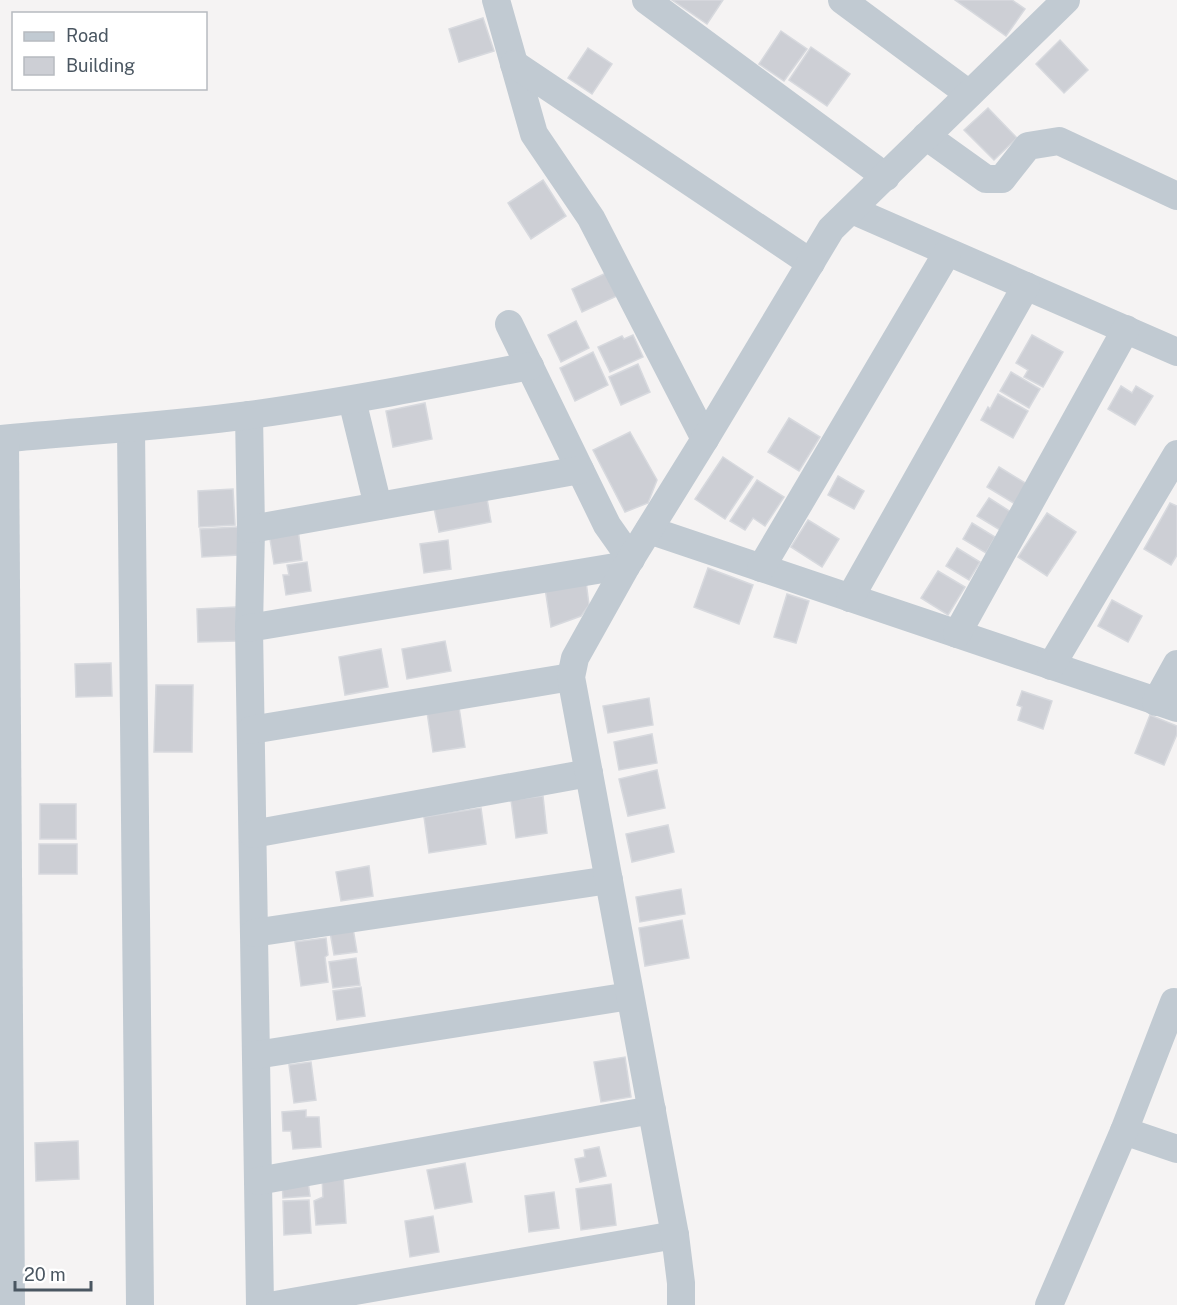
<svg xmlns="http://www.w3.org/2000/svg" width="1177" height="1305" viewBox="0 0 1177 1305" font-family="'Public Sans',sans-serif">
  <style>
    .building { fill: #cdcfd5; stroke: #d7d9de; stroke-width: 1.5 }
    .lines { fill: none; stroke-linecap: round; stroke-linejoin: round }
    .minor { stroke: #c1cad2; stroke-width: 28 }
  </style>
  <rect width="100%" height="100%" fill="#f5f3f3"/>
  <g class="building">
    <polygon points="672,0 723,0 707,24"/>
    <polygon points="955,0 1012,0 1025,9 1006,36"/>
    <polygon points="483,18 494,51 459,62 449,29"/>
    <polygon points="781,31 807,49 784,81 759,64"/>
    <polygon points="1060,40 1088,70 1064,93 1036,64"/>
    <polygon points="811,47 850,74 827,106 789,80"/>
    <polygon points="588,48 612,64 592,94 568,78"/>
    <polygon points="988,108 1017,138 994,160 964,130"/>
    <polygon points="543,180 566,216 531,239 508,203"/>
    <polygon points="606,273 617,296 582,312 572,289"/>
    <polygon points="576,321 589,348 561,362 548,335"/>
    <polygon points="633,335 643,357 610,372 598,347 622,336 624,339"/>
    <polygon points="1032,335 1063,352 1043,387 1024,377 1028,370 1016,363"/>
    <polygon points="593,352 608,385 575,401 560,368"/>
    <polygon points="638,364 650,392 621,405 609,377"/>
    <polygon points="1011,372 1040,389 1029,408 1000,391"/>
    <polygon points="1121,386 1132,393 1136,386 1153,396 1135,425 1108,409"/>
    <polygon points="998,394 1028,411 1013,438 981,420 988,407 990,409"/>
    <polygon points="425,403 432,439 393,447 386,411"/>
    <polygon points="789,418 820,437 799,471 768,452"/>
    <polygon points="630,432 657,480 648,503 625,512 593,450"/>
    <polygon points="723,457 753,477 725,519 695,499"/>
    <polygon points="999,467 1027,484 1015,504 987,487"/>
    <polygon points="838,476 864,491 854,509 828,495"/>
    <polygon points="757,480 784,497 765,526 753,518 745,530 730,521"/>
    <polygon points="233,489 235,525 199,527 198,491"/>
    <polygon points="486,493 491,522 439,532 433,503"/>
    <polygon points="989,498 1011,512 1000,530 977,516"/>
    <polygon points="1170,503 1177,506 1177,555 1171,565 1144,549"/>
    <polygon points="1047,513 1076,532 1047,576 1018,557"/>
    <polygon points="808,520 839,539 822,567 791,547"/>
    <polygon points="972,523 995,537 986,553 963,539"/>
    <polygon points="238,527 239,555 202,557 200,529"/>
    <polygon points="298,529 302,560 274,564 269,533"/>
    <polygon points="448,540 451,569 424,573 420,544"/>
    <polygon points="957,548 980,562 969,580 946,566"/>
    <polygon points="307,562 311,591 286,595 283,575 289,575 287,565"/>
    <polygon points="708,568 753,585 739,624 694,607"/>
    <polygon points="938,571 965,587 948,615 921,598"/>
    <polygon points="586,581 589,605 581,616 551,627 545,588"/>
    <polygon points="787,594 809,601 796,643 774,637"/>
    <polygon points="1112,600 1142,616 1128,642 1098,626"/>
    <polygon points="236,607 237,641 198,642 197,609"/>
    <polygon points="445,641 451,671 407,679 402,649"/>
    <polygon points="381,649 388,687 345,695 339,657"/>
    <polygon points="111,663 112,696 76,697 75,664"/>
    <polygon points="156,685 193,685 192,752 154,752"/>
    <polygon points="1022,691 1052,701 1043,729 1018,720 1022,707 1017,705"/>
    <polygon points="649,698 653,725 608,733 603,706"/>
    <polygon points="459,707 465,747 433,752 427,712"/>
    <polygon points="1150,715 1177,726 1177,734 1164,765 1135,753"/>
    <polygon points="652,734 657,763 619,770 614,742"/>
    <polygon points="657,770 665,808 628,816 619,779"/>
    <polygon points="543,796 547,833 516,838 511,800"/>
    <rect x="40" y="804" width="36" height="35"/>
    <polygon points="481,808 486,844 429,853 424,817"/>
    <polygon points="668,825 674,852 632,862 626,834"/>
    <rect x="39" y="844" width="38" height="30"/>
    <polygon points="369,866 373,896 341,901 336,872"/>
    <polygon points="681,889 685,914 640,922 636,897"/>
    <polygon points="682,920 689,958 645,966 639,928"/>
    <polygon points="353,928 357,952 334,955 330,932"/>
    <polygon points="326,938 328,955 325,957 328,982 301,986 295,942"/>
    <polygon points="356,958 360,985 333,988 329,962"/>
    <polygon points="361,987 365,1016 337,1020 333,991"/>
    <polygon points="625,1057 631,1097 601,1102 594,1062"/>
    <polygon points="311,1062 316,1100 294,1103 289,1065"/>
    <polygon points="306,1110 306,1117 319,1117 321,1147 293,1149 291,1131 283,1131 282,1112"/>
    <polygon points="78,1141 79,1179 36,1181 35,1143"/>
    <polygon points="599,1147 606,1176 580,1182 575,1159 585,1157 584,1150"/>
    <polygon points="465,1163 472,1202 435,1209 427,1170"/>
    <polygon points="343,1176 346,1223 316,1225 314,1201 323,1197 322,1177"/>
    <polygon points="308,1181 310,1196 283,1198 282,1183"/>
    <polygon points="611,1184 616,1225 581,1230 576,1189"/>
    <polygon points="554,1192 559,1228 529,1232 525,1196"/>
    <polygon points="309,1200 311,1233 284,1235 283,1201"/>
    <polygon points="433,1216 439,1252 410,1257 405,1221"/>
  </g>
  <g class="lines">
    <g class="minor">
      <polyline points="496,0 534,134 591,218 705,439"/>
      <polyline points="646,0 886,177"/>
      <polyline points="842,0 969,94"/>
      <polyline points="514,64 811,263"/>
      <polyline points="926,136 986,179 1002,179 1028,146 1059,141 1177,196"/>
      <polyline points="852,210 1177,352"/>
      <polyline points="509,324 607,525 631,559"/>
      <polyline points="352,400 378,506"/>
      <polyline points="249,415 251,529 249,628 260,1305"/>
      <polyline points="131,429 140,1305"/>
      <path d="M 0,439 C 83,431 167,426 250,415 C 344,402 437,384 530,366"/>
      <polyline points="5,439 11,1305"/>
      <polyline points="251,529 580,470"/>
      <polyline points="649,530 1177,708"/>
      <polyline points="761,568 947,253"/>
      <polyline points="850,598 1026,286"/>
      <polyline points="249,628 627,565"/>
      <polyline points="957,634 1126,329"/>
      <polyline points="1051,666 1177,454"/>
      <polyline points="1156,702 1177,664"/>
      <polyline points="251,730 571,677"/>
      <polyline points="253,834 589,773"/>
      <polyline points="254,933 609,880"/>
      <polyline points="256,1055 630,996"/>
      <polyline points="1124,1131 1177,1149"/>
      <polyline points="258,1181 652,1110"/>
      <polyline points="275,1305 675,1235"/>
      <polyline points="681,1305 681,1283 675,1235 571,677 575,658 627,565 705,439 831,229 1066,0"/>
      <polyline points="1049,1305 1124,1131 1174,1002 1177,1003"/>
    </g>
  </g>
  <rect x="12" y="12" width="195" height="78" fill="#ffffff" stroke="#b7bbc0" stroke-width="1.5"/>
  <rect x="24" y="32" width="30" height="9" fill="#c1cad2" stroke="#b7bbc0" stroke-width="1.5"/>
  <text x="66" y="42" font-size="18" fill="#4a5661">Road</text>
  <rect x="24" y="57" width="30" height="18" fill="#cdcfd5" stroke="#b7bbc0" stroke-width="1.5"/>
  <text x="66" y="72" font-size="18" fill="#4a5661">Building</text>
  <path d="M15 1281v9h76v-9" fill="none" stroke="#4a5661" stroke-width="3"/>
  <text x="24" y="1281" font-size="18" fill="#4a5661" stroke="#ffffff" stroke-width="4.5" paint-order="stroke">20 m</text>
</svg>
